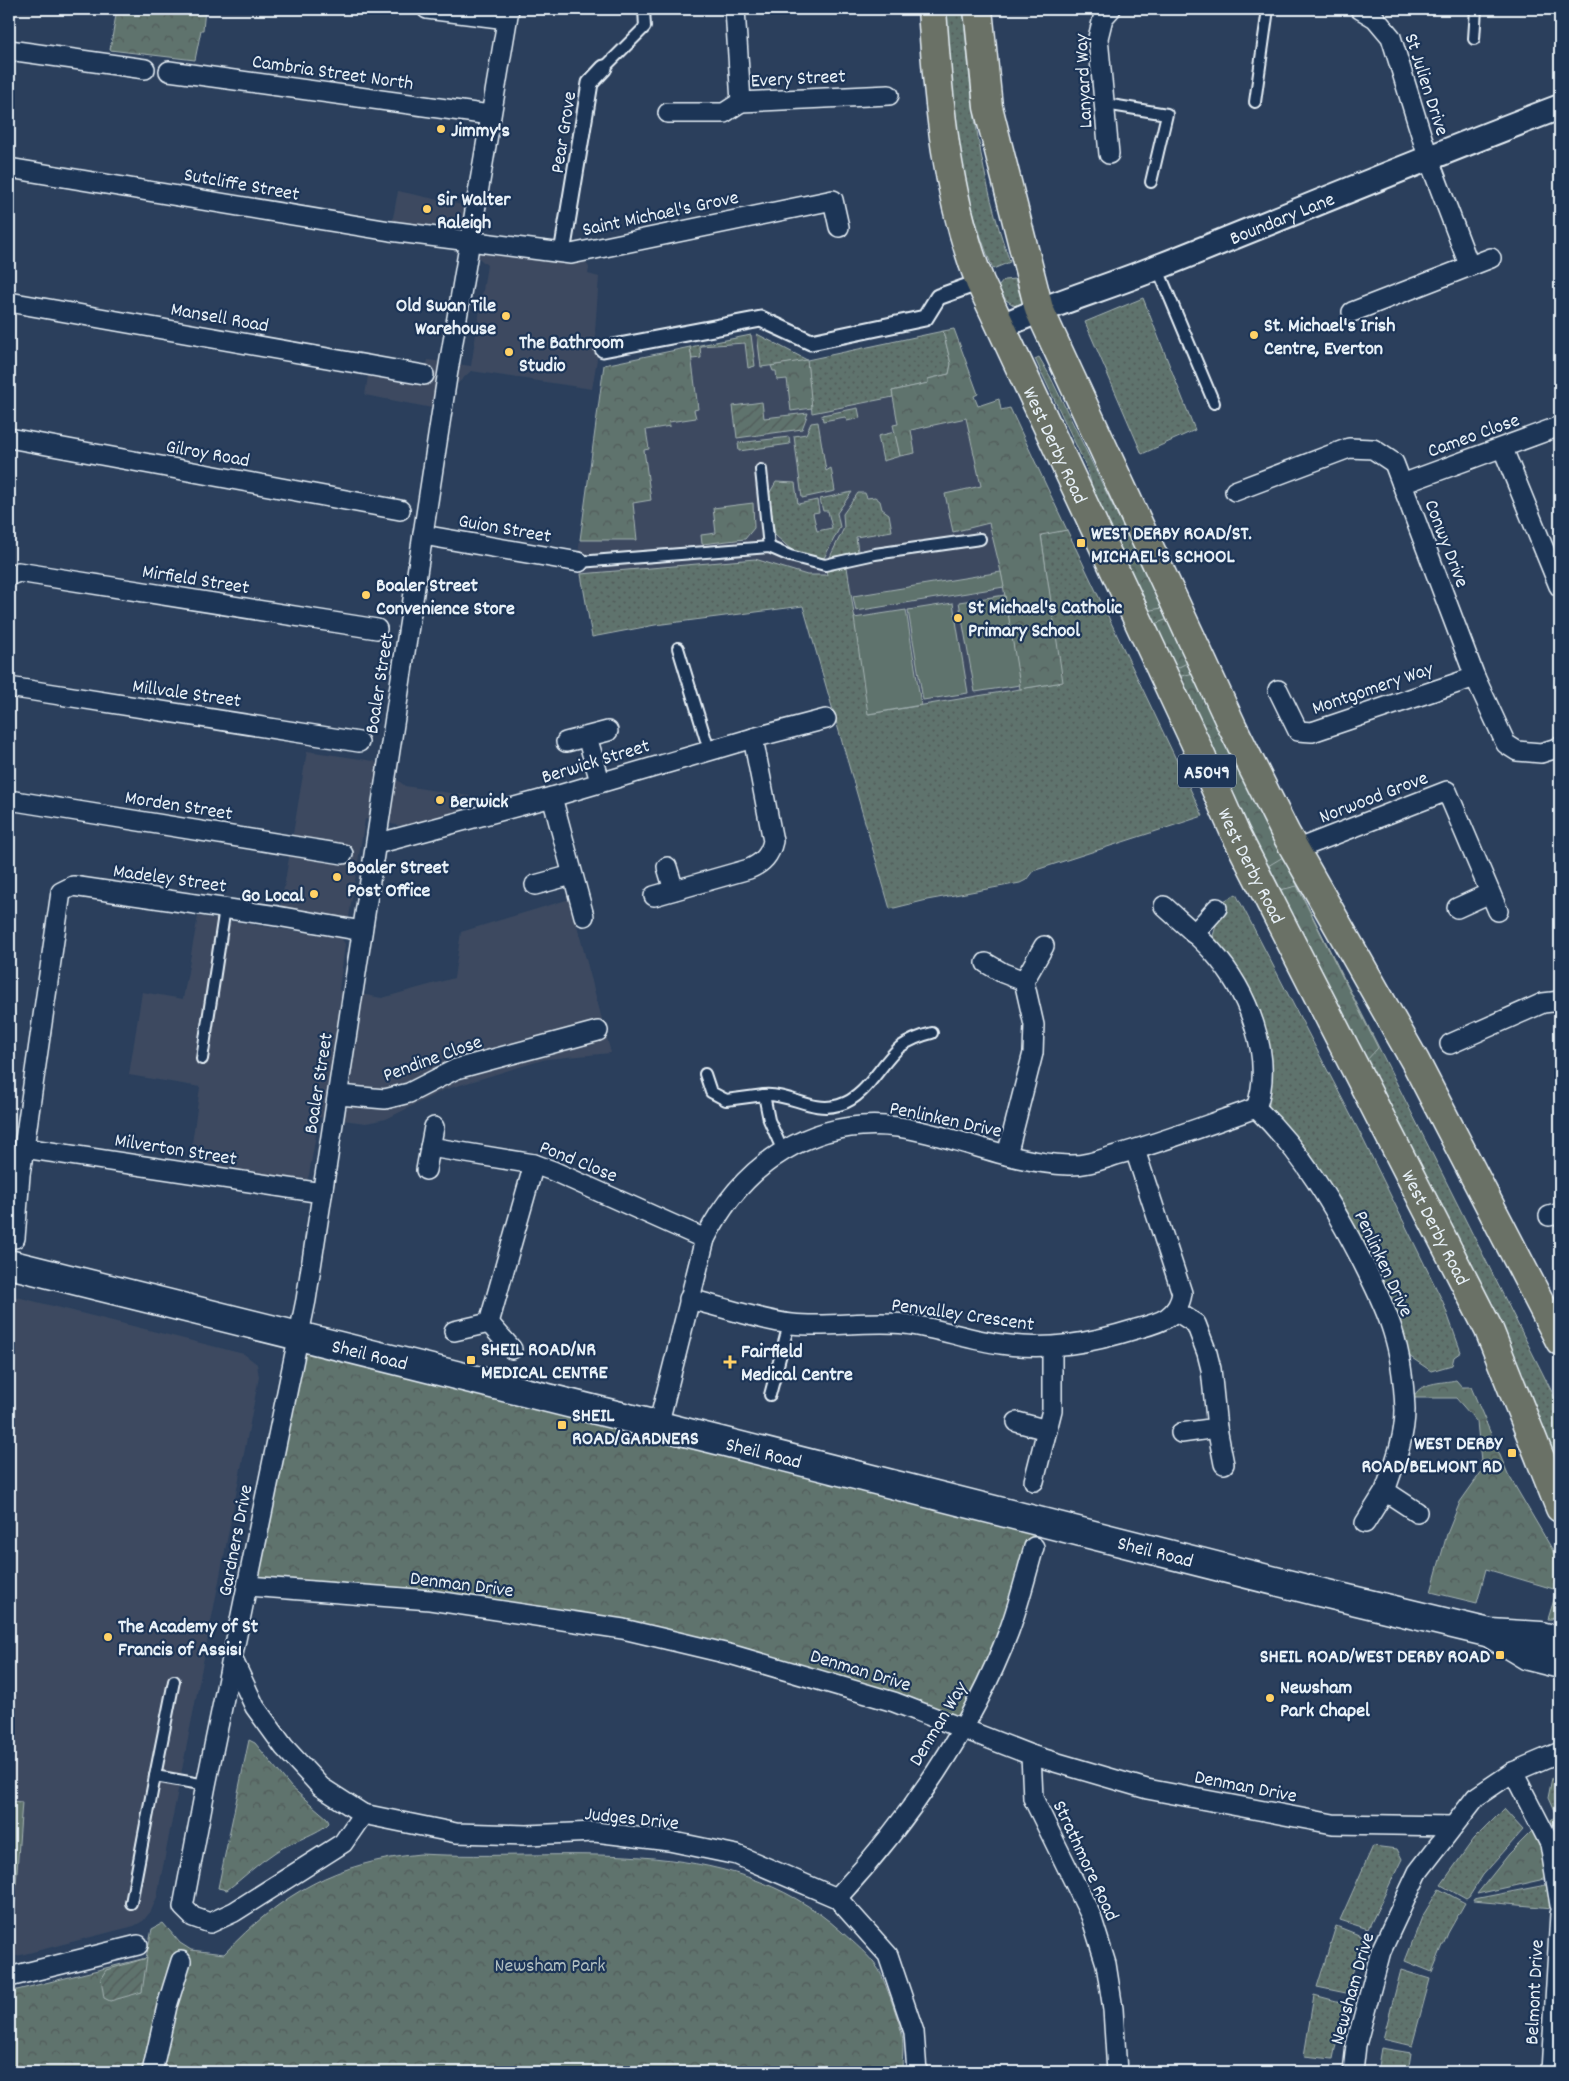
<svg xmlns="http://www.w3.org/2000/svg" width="1569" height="2081" viewBox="0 0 1569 2081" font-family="Dekko,sans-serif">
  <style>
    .built { fill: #3c4a61 }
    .grass { fill: url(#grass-dots); stroke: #a4b2b2 }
    .forest { fill: url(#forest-crowns); stroke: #a4b2b2 }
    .garden { fill: url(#garden-furrows); stroke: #a4b2b2 }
    .pitch { fill: #5f736d; stroke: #a4b2b2 }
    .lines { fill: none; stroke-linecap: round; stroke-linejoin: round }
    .service-casing { stroke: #e8f1f8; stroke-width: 14 }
    .pedestrian-casing { stroke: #e8f1f8; stroke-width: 19 }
    .minor-casing { stroke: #e8f1f8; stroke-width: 22 }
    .tertiary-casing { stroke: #e8f1f8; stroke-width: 28 }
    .secondary-casing { stroke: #e8f1f8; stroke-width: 31 }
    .trunk-casing { stroke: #e8f1f8; stroke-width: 31 }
    .service { stroke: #1d3557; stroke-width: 10 }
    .pedestrian { stroke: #1d3557; stroke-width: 15 }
    .minor { stroke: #1d3557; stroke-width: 19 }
    .tertiary { stroke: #1d3557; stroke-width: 24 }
    .secondary { stroke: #1d3557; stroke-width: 28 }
    .trunk { stroke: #6a7166; stroke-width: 28 }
    .poi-dot { fill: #ffd166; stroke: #1d3557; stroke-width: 2 }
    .labels { text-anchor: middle; stroke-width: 4.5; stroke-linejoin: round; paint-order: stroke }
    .shield { fill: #1d3557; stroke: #abb9c8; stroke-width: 1 }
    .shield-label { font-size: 19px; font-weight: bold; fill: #e8f1f8 }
    .street-label { font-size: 20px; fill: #e8f1f8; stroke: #1d3557 }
    .poi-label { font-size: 20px; font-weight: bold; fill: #e8f1f8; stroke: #1d3557; text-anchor: start }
    .park-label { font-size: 20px; fill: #b1bfc0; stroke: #1d3557 }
  </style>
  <defs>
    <pattern id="grass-dots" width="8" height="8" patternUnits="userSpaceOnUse" patternTransform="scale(1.25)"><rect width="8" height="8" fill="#5f736d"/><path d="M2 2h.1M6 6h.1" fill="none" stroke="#515b5a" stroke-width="1.8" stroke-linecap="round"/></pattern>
    <pattern id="forest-crowns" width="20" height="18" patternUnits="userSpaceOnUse" patternTransform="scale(1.25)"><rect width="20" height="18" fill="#5f736d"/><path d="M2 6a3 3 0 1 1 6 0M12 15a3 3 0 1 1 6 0" fill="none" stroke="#515b5a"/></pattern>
    <pattern id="garden-furrows" width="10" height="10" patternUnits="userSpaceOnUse" patternTransform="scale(1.25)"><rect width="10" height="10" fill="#5f736d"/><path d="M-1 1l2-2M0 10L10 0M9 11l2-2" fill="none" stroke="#515b5a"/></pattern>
  </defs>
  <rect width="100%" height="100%" fill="#2b3f5c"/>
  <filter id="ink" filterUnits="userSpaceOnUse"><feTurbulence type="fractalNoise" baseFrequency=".02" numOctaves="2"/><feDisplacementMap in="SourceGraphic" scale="10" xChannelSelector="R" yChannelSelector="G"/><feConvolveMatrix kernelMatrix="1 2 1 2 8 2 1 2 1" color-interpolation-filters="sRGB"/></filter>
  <g filter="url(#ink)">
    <g class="built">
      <polygon points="398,191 462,205 502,253 566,264 586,262 589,268 588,274 599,277 595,331 598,353 592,389 471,371 432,408 365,395 368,376 423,386 428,360 471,366 487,265 450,234 392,223"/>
      <polygon points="954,329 978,394 974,396 978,405 999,399 1001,410 1010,408 1203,816 1033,871 1026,880 1020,883 927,900 890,909 803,606 655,625 592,637 578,563 579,546 604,365 757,334 807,360"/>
      <polygon points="307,751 374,761 405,786 469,796 470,808 407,827 365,819 349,917 341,920 280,911"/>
      <polygon points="570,899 611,1053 546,1059 444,1090 386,1119 366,1123 319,1117 309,1175 306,1182 189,1165 200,1087 129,1075 142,992 183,999 198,916 341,938 345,944 339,990 382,998 454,978 461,932"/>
      <polygon points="9,1295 244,1354 257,1364 259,1377 157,1897 151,1911 143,1921 134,1926 9,1958"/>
    </g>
    <g class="grass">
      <path d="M 944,9 L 964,9 C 969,94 981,182 1010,262 L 993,269 C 959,189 950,95 944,9 Z"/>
      <polygon points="1015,279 1024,308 1021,310 1006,300 998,287 1004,280"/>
      <polygon points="1143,298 1195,430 1142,454 1085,322"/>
      <polygon points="943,331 951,364 949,374 928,379 929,383 892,391 893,397 812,413 807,361 761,367 757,334 807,360"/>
      <polygon points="751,335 755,366 748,368 745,343 700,346 701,358 692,359 690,347"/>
      <polygon points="1039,357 1050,376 1283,857 1553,1394 1560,1410 1560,1469 1520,1380 1177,677 1099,510 1086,466 1035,359"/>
      <polygon points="858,408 860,418 847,421 845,417 823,421 822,415"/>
      <polygon points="818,422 826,471 831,468 835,491 802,498 794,436 806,434 811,423"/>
      <polygon points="895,432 900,456 883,461 878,436"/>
      <polygon points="789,437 790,444 739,451 738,443"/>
      <polygon points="776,482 795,483 798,504 817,500 819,512 813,513 817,531 832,528 828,511 823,511 820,499 852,492 837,513 840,527 824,558 795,553 775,535 769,494"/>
      <polygon points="858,493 865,493 867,498 875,497 880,501 882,509 889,514 892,531 856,537 858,552 830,557 844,528 843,514"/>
      <polygon points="1067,530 1203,816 1033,871 1026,880 1020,883 927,900 890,909 803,606 655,625 592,637 581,574 755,559 807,575 827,575 826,570 847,567 869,714 1062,682 1041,534"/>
      <polygon points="1236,894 1360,1133 1443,1302 1461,1352 1454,1357 1452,1365 1431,1371 1409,1356 1395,1312 1356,1227 1341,1200 1303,1147 1269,1106 1270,1075 1213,936 1217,922 1224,913 1222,902"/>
      <polygon points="1560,1774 1560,1838 1551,1820 1556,1816 1548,1798 1552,1778"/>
      <polygon points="1504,1809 1523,1830 1483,1875 1469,1897 1466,1899 1441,1885 1473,1840"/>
      <polygon points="1373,1846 1397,1849 1402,1859 1368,1929 1340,1920"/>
      <polygon points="1551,1884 1553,1908 1473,1901 1474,1899"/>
      <polygon points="1439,1889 1465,1903 1448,1933 1432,1972 1405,1961 1422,1917"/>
      <polygon points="1336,1926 1364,1937 1346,1993 1317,1987"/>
      <polygon points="1401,1970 1430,1979 1412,2046 1383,2039"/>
      <polygon points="1314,1995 1344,2003 1333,2059 1304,2056"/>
      <polygon points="1381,2048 1411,2053 1408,2072 1377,2072"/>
    </g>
    <g class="forest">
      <polygon points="117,9 205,9 203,30 201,30 195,60 110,50"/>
      <polygon points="954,329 978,394 974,396 978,406 999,399 1001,410 1010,408 1067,530 1041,535 1063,682 1020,689 1001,572 989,523 953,532 945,494 981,486 966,418 911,430 915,453 900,456 893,425 898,424 892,391 928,383 928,379 949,374 951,364 943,331"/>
      <polygon points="690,347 698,409 694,410 696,418 669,422 670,426 646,430 649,449 644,450 651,500 633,503 637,540 580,540 604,365"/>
      <polygon points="807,360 812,408 791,411 787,379 777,380 776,371 773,371 771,366"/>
      <polygon points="753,503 754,528 745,539 702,544 701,535 716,533 713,508"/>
      <polygon points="1127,534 1162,608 1145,611 1111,539"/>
      <polygon points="1168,619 1189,662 1173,670 1152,625"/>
      <polygon points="1194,673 1283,857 1268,866 1177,677"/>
      <polygon points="1297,886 1378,1048 1364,1063 1280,890"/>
      <polygon points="299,1335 1042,1522 962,1728 623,1629 248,1586"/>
      <path d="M 1456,1380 L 1462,1387 L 1471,1387 L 1508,1474 L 1552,1549 L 1560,1571 L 1560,1611 L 1552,1619 L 1548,1619 L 1557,1590 L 1486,1569 L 1477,1603 L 1431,1592 L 1447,1534 L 1460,1502 L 1482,1471 L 1477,1422 L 1456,1398 L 1414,1398 C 1417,1382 1443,1383 1456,1380 Z"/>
      <path d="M 249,1740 L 255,1743 L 291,1787 L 327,1818 L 329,1823 C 320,1833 288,1843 274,1853 C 257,1864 243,1878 227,1890 L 218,1888 Z"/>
      <polygon points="1534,1829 1549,1878 1477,1894 1509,1854"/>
      <path d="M 420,1854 C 563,1862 727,1828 842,1932 C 854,1943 870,1956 879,1970 C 885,1981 899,2021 902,2034 C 904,2046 902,2060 902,2072 L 9,2072 L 9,1992 L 146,1958 L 152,1929 L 163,1923 L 180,1943 L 191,1950 L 224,1954 C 281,1893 337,1862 420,1854 Z"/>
    </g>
    <g class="garden">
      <polygon points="762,402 764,418 808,413 802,429 737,438 733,406"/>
      <polygon points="147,1958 142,1992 110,2001 104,1998 101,1978 106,1970"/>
    </g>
    <g class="pitch">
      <polygon points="1001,572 1004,587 856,611 853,596"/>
      <polygon points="1005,595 1020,685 975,692 959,602"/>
      <polygon points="953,603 968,693 923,700 908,610"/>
      <polygon points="906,610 921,705 868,714 854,618"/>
      <polygon points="9,1801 22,1802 14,1912 9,1912"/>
    </g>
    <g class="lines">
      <g class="service-casing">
        <g id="service">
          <polyline points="1474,39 1476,9"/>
          <polyline points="604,68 645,27 644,9"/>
          <polyline points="1255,102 1268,9"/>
          <polyline points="1105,104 1167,114 1151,182"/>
          <polyline points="1157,267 1214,403"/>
          <polyline points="761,470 769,547"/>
          <polyline points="579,562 769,547 790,556 825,565 875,554 980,539"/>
          <polyline points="678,648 709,750"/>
          <polyline points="202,1059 225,908"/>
          <polyline points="705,1074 711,1092 726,1100 764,1095"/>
          <path d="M 782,1149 L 769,1120 L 764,1095 C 790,1093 812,1113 839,1105 C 867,1097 879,1065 900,1047 C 910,1040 920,1036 932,1033"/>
          <polyline points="770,1395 789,1324"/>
          <polyline points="155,1776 174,1681"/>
          <polyline points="131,1903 155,1776 206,1785"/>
        </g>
      </g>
      <g class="pedestrian-casing">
        <g id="pedestrian">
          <polyline points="562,253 590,83 604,68"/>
          <polyline points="603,349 761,319 811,342 925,318 938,297 980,282"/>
        </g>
      </g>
      <g class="minor-casing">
        <g id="minor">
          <polyline points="427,9 507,19"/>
          <polyline points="735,9 741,102 889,95"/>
          <polyline points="1360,9 1375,18 1391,37 1428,157 1469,265"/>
          <polyline points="9,50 145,69"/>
          <polyline points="169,71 490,115"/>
          <polyline points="668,113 724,113 741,102"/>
          <polyline points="1109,154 1098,38 1103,18 1111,9"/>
          <polyline points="9,168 390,231 571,254 833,200 839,227"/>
          <polyline points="9,302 424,375"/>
          <polyline points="1352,312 1491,258"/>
          <polyline points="9,438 400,510"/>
          <polyline points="1503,449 1559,586"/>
          <polyline points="1402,484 1560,426"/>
          <polyline points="1235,491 1349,448 1373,449 1394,463 1475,677 1506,744 1517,751 1541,753 1560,747"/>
          <polyline points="423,535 579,562"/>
          <polyline points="9,576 18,572 377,629"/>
          <polyline points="9,687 359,742"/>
          <polyline points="1278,690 1298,731 1312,732 1475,677"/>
          <polyline points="587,737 600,781"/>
          <polyline points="566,742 608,731"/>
          <polyline points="552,797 584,916"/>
          <polyline points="9,800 343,854"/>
          <polyline points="376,844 552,797 753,738 826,719"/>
          <polyline points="1295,850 1447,791 1498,911"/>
          <polyline points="667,867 674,890"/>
          <polyline points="535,885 572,875"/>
          <path d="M 654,896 L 749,869 C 763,863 770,855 773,841 L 753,738"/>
          <path d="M 1164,906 C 1180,921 1198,935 1212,951 C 1247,990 1275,1057 1256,1108"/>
          <polyline points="1457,908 1490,893"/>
          <polyline points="1194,934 1217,908"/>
          <polyline points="986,963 1003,973 1024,981"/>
          <polyline points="1450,1044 1543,1003 1560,1001"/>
          <polyline points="339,1095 385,1099 409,1093 456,1069 598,1031"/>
          <polyline points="430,1147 534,1164 553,1171 705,1239"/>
          <polyline points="24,1148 322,1193"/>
          <polyline points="1007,1155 1033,1053 1034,1025 1024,981 1044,946"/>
          <polyline points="426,1170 434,1127"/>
          <polyline points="1549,1216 1560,1213"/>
          <polyline points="15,1238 20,1175 61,892 73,886 277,916 362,931"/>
          <path d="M 689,1299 C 719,1306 762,1321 792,1324 C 829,1328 867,1320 905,1324 C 938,1328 969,1340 1001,1344 C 1048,1351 1091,1343 1136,1329 C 1158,1323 1178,1319 1182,1293 L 1135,1150"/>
          <polyline points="1176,1311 1196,1324 1207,1353 1211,1369 1217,1428 1224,1464"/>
          <polyline points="489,1323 534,1164"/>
          <polyline points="454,1331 489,1323 512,1349"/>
          <polyline points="1017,1422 1047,1430"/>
          <path d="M 658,1426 L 705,1239 C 742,1165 812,1116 898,1127 C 955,1135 1009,1163 1068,1165 C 1084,1166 1100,1160 1116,1155 C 1163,1142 1209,1124 1256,1108 C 1302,1152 1334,1206 1363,1263 C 1374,1285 1386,1308 1393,1332 C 1401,1357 1404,1385 1405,1410 C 1405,1438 1394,1465 1385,1491"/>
          <polyline points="1181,1433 1217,1428"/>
          <polyline points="1034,1481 1052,1410 1052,1347"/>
          <polyline points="1365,1523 1385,1491 1417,1512"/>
          <polyline points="248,1586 430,1600 623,1629 733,1655 894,1702 1031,1755 1147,1789 1333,1824 1452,1826"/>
          <polyline points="233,1660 255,1707 284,1747 321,1787 363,1814 456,1833 527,1835 595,1832 669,1841 737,1855 837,1898 888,1955 914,2032 917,2072"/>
          <polyline points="1031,1755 1033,1798 1091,1916 1106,1964 1113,2009 1117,2072"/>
          <polyline points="1513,1772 1550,1844 1560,1905"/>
          <polyline points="363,1814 343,1843 234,1912 210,1923 193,1917 183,1907 206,1785 306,1300 447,377 509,9"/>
          <path d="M 837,1898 C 908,1821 972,1729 1009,1631 C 1019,1604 1026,1575 1034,1547"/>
          <polyline points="9,1977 138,1945"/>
          <polyline points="152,2072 167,2006 181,1961"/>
          <polyline points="1353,2072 1356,2045 1381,1951 1418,1872 1476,1797 1513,1772 1560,1752"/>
          <polyline points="1551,2072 1560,1914"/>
        </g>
      </g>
      <g class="tertiary-casing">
        <g id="tertiary">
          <path id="s1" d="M 1002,326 C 1053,303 1106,288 1158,267 C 1292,214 1425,158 1560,107"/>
        </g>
      </g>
      <g class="secondary-casing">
        <g id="secondary">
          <path id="s2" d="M 9,1264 L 717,1440 L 1315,1591 L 1490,1633 L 1541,1636 L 1560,1641"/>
          <polyline points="1493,1635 1528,1656 1560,1664"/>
        </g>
      </g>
      <g class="trunk-casing">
        <g id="trunk">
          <path id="s3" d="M 932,9 C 938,100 946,196 980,282 L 1194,740 L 1235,833 L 1489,1330 L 1560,1508"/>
          <polyline points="978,9 988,107 1039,309 1232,726 1286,834 1415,1061 1560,1341"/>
        </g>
      </g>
      <use href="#service" class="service"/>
      <use href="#pedestrian" class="pedestrian"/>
      <use href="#minor" class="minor"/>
      <use href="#tertiary" class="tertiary"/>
      <use href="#secondary" class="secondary"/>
      <use href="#trunk" class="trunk"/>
    </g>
  </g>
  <g class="poi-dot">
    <circle cx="441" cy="129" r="5"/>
    <circle cx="427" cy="209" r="5"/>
    <circle cx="506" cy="316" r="5"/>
    <circle cx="1254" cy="335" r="5"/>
    <circle cx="509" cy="352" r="5"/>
    <rect x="1076" y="538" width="10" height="10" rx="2.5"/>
    <circle cx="366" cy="595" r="5"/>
    <circle cx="958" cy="618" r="5"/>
    <circle cx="440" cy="800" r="5"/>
    <circle cx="337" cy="877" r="5"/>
    <circle cx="314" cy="894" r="5"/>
    <rect x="466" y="1355" width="10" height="10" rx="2.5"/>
    <path d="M727.5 1354.5h5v5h5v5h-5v5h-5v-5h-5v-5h5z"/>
    <rect x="557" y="1420" width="10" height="10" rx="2.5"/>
    <rect x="1507" y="1448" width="10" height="10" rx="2.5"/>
    <circle cx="108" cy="1637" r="5"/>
    <rect x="1495" y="1650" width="10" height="10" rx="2.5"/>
    <circle cx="1270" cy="1698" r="5"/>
  </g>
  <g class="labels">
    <rect class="shield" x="1178" y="754.5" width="58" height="33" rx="4"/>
    <g class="shield-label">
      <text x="1207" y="778">A5049</text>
    </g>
    <g class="street-label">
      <text transform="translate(333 71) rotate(8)" y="7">Cambria Street North</text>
      <text transform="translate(798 77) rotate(-3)" y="7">Every Street</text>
      <text transform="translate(1082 81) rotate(-93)" y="7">Lanyard Way</text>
      <text transform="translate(1428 84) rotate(72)" y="7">St Julien Drive</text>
      <text transform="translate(562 132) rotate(-81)" y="7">Pear Grove</text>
      <text transform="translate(242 183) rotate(10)" y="7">Sutcliffe Street</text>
      <text transform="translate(660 212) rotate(-12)" y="7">Saint Michael's Grove</text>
      <text dy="7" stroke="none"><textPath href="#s1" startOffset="300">Boundary Lane</textPath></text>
      <text transform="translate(220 316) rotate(10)" y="7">Mansell Road</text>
      <text transform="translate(1473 434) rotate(-20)" y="7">Cameo Close</text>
      <text dy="7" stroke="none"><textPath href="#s3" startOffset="458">West Derby Road</textPath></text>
      <text transform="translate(208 452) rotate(10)" y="7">Gilroy Road</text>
      <text transform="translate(505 527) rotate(10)" y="7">Guion Street</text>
      <text transform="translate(1448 543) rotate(69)" y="7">Conwy Drive</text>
      <text transform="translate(196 578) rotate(9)" y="7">Mirfield Street</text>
      <text transform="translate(378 683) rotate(-81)" y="7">Boaler Street</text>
      <text transform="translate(1372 687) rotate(-19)" y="7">Montgomery Way</text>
      <text transform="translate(187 692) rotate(8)" y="7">Millvale Street</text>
      <text transform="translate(595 760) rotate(-17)" y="7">Berwick Street</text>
      <text transform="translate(1373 796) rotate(-21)" y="7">Norwood Grove</text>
      <text transform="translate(179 804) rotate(9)" y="7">Morden Street</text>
      <text dy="7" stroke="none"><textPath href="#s3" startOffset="922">West Derby Road</textPath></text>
      <text transform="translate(170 877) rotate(8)" y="7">Madeley Street</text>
      <text transform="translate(432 1057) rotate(-20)" y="7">Pendine Close</text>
      <text transform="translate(317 1083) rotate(-81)" y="7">Boaler Street</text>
      <text transform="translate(946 1118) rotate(12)" y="7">Penlinken Drive</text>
      <text transform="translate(176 1148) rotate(9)" y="7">Milverton Street</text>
      <text transform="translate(579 1160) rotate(22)" y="7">Pond Close</text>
      <text dy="7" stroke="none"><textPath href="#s3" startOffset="1328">West Derby Road</textPath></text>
      <text transform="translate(1385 1263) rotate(65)" y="7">Penlinken Drive</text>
      <text transform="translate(963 1313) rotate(8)" y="7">Penvalley Crescent</text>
      <text dy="7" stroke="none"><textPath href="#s2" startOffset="372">Sheil Road</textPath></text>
      <text dy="7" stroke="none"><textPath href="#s2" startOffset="778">Sheil Road</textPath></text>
      <text transform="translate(234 1540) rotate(-79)" y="7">Gardners Drive</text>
      <text dy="7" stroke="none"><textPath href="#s2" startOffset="1182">Sheil Road</textPath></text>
      <text transform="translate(462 1583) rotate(7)" y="7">Denman Drive</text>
      <text transform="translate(861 1669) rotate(17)" y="7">Denman Drive</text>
      <text transform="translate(937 1723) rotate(-59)" y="7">Denman Way</text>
      <text transform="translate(1246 1785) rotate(11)" y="7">Denman Drive</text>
      <text transform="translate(632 1817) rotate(6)" y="7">Judges Drive</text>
      <text transform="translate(1087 1860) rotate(65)" y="7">Strathmore Road</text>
      <text transform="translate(1351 1988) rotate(-74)" y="7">Newsham Drive</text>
      <text transform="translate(1533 1992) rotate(-87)" y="7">Belmont Drive</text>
    </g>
    <g class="poi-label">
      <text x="451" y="136">Jimmy's</text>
      <text x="437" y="205">Sir Walter<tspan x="437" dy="23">Raleigh</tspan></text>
      <text x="496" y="311" text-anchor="end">Old Swan Tile<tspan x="496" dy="23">Warehouse</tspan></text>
      <text x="1264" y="331">St. Michael's Irish<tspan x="1264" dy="23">Centre, Everton</tspan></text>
      <text x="519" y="348">The Bathroom<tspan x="519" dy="23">Studio</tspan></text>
      <text x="1091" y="539">WEST DERBY ROAD/ST.<tspan x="1091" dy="23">MICHAEL'S SCHOOL</tspan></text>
      <text x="376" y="591">Boaler Street<tspan x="376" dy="23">Convenience Store</tspan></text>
      <text x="968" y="613">St Michael's Catholic<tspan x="968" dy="23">Primary School</tspan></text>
      <text x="450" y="807">Berwick</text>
      <text x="347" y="873">Boaler Street<tspan x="347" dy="23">Post Office</tspan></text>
      <text x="304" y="901" text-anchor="end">Go Local</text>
      <text x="481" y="1355">SHEIL ROAD/NR<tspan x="481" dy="23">MEDICAL CENTRE</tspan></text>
      <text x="741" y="1357">Fairfield<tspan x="741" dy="23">Medical Centre</tspan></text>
      <text x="572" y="1421">SHEIL<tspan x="572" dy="23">ROAD/GARDNERS</tspan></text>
      <text x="1502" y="1449" text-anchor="end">WEST DERBY<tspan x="1502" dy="23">ROAD/BELMONT RD</tspan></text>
      <text x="118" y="1632">The Academy of St<tspan x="118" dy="23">Francis of Assisi</tspan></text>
      <text x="1490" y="1662" text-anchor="end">SHEIL ROAD/WEST DERBY ROAD</text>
      <text x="1280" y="1693">Newsham<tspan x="1280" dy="23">Park Chapel</tspan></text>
    </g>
    <g class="park-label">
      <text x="550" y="1971">Newsham Park</text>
    </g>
  </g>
  <rect width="1569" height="2081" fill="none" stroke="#1d3557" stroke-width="30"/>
  <rect x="15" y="15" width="1539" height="2051" fill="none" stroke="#e8f1f8" stroke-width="2" filter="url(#ink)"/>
</svg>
